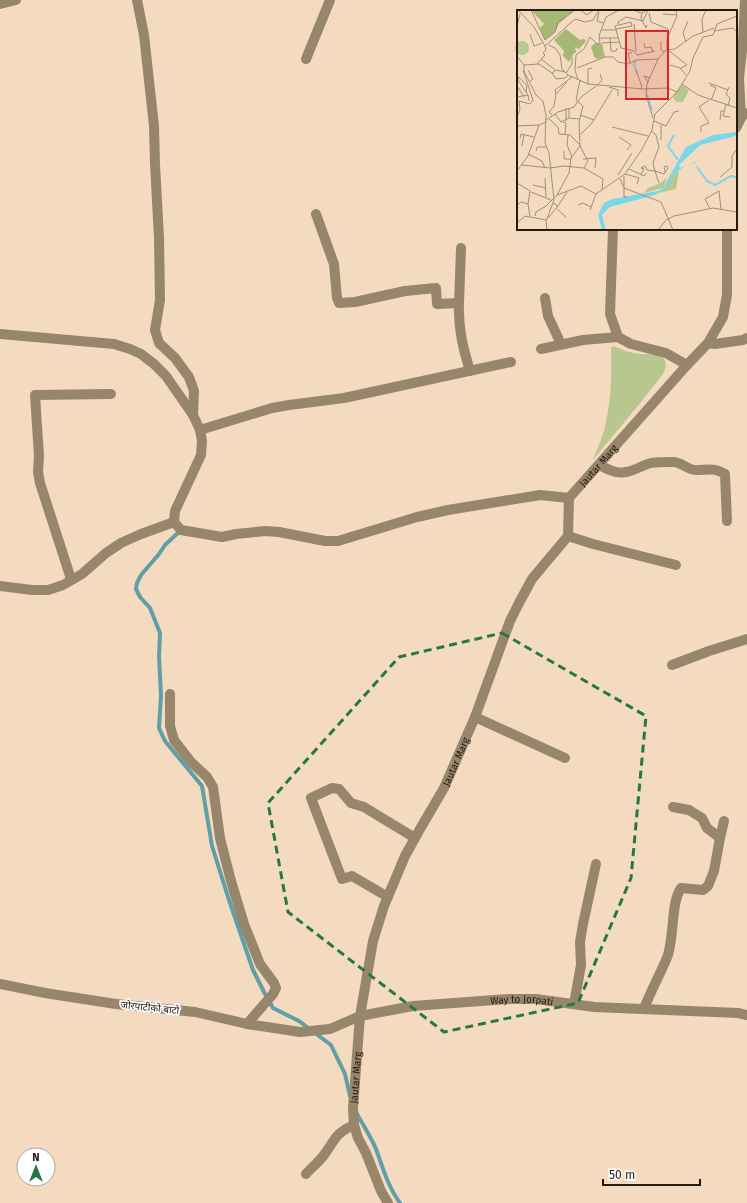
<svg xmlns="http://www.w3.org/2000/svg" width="747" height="1203" viewBox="0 0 747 1203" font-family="'Fira Sans','Noto Sans Devanagari',sans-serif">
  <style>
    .green { fill: #b8c78f }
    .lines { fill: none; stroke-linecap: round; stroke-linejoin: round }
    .stream { stroke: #609ea8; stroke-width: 4 }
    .minor { stroke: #97856c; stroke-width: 10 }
    .tertiary { stroke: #97856c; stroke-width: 10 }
    .marked { fill: none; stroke: #267748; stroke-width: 3; stroke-dasharray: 8 5; stroke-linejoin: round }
    .labels { text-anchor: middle; stroke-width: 3.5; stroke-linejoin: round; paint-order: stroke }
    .street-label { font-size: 10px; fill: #231a10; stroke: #fff }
    .inset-river { fill: none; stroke: #7ad7e9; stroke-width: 2 }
    .inset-road { fill: none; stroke: #a08e79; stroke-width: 1 }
    .view { fill: #d62828; fill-opacity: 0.15; stroke: #d62828; stroke-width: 2 }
    .inset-edge { fill: none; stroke: #231a10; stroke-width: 2 }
  </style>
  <rect width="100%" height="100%" fill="#f4dbbf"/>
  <path class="green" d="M 613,346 C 622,350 631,353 641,354 C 649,354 656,354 663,356 L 665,361 L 666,367 L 663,374 L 641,402 L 593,460 C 596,451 601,441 604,431 C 611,404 612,376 611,348 Z"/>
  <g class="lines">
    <g class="stream">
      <polyline points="181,530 165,545 159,554 141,575 137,583 136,589 140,597 150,608 160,633 159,656 161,696 159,728 165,741 202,786 212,846 229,900 253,970 264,992 273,1008 299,1021 331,1045 345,1074 350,1096"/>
      <path d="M 357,1114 C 363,1125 371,1137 376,1149 C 383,1168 388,1187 400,1203"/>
    </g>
    <g class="minor">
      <polyline points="137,0 144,35 154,126 155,164 159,238 160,300 155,330 159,343 175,358 189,377 194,391 193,415"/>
      <polyline points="0,4 16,0"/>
      <polyline points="306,59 330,0"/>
      <polyline points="741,118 739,78 743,42 745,0"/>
      <polyline points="736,128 741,118 745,113"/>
      <path d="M 316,214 L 334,264 L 337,298 L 339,303 L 355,302 L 405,291 L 436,288 L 437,304 L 459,303 C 458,328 463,348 470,371"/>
      <polyline points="613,229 610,314 618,337 631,344 666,353 687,365"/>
      <polyline points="545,298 548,316 561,344"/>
      <polyline points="459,303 461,248"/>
      <polyline points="0,334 114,344 130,349 141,354 154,364 166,376 193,415 200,430 202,441 201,455 175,511 174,522"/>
      <polyline points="708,343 715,344 743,340 747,338"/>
      <polyline points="541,349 583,340 618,337"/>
      <polyline points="200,430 272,408 289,405 344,398 511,362"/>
      <path d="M 599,465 C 604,467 610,471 616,472 C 629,475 639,466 651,463 C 658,462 666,462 673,462 C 682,462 687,470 696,470 C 707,470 714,467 725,474 L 727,521"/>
      <polyline points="568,536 593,544 676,565"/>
      <polyline points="71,579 40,483 38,472 39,456 35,395 111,394"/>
      <polyline points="0,586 32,590 48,590 63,585 82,574 106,553 121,543 141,534 174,522 181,530 222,537 236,534 265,531 279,532 325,541 338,541 417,517 448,510 540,495 569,498"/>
      <polyline points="672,665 709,651 747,639"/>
      <polyline points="170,694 170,726 174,740 191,762 207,777 213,787 220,838 231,881 244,924 260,964 274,983 276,988 273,994 247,1024"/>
      <polyline points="475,717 565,758"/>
      <polyline points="673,807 689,810 702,818 707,828 720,838"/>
      <polyline points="388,897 352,876 342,879 311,798 332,788 339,789 351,803 364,807 415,838"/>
      <polyline points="574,1004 581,965 580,942 583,924 596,864"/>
      <path d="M 644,1009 C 651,990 661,973 668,955 C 671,944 672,932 673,921 C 674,910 675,897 681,888 L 703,890 L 708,886 L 714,871 L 720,838 L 724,821"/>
      <path d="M 306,1174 C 312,1167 319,1162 324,1155 C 335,1140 335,1133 354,1125"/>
      <path id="s1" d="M 388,1203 L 381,1191 L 366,1153 L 358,1138 L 354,1125 L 353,1108 L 360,1016 L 373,941 L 384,906 L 405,856 L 420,829 L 444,788 L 475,717 L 510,621 L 519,603 L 532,579 L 568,536 L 569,498 L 687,365 L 708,343 L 723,317 L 727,295 L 727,229"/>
    </g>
    <path class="tertiary" id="s2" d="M 0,984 L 45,993 L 116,1004 L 195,1012 L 247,1024 L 300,1032 L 330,1029 L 360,1016 L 413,1006 L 508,999 L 536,999 L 594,1007 L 738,1013 L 747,1015"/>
  </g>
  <path class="marked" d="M 502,633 L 646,716 L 631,878 L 578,1003 L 444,1032 L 288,912 L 268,803 L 399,657 Z"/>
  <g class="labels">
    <g class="street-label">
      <text dy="4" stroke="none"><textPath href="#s1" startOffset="805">Jautar Marg</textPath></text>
      <text dy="4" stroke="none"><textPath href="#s1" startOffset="469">Jautar Marg</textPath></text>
      <text dy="4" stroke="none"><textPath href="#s2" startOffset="530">Way to Jorpati</textPath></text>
      <text transform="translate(150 1007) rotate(6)" y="4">जोरपाटीको बाटो</text>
      <text dy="4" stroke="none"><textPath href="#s1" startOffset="133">Jautar Marg</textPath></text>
    </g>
  </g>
  <g transform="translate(517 10)">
    <rect width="220" height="220" fill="#f4dbbf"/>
    <path d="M-2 38a7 7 0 1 1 14 0a7 7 0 1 1-14 0ZM 165,75 L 172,80 L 166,92 L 159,92 L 156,87 ZM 162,161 L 159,179 L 142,183 L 158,163 ZM 150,167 L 146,178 L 127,183 L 131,178 L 144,173 Z" fill="#b8c78f"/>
    <path d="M 58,0 L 42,13 L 38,22 L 28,30 L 23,18 L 27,14 L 15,1 ZM 49,19 L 63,30 L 67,29 L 69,31 L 62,39 L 58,37 L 59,43 L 57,43 L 52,52 L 46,46 L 47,41 L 37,30 ZM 78,33 L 85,34 L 88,47 L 79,49 L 77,46 L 74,37 Z" fill="#a7b874"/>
    <path d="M 220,122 L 220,125 L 215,127 L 183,135 L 162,155 L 163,158 L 178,152 L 182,160 L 178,153 L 168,156 L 158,163 L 148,179 L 138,185 L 93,197 L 85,205 L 89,220 L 85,220 L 81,205 L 87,193 L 95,189 L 141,181 L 146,178 L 169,137 L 196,125 Z" fill="#7ad7e9"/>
    <path class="inset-river" d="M 119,51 L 117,54 L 120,64M 130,84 L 135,100M 157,125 L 151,136 L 161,150M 180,157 L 190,171 L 198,175 L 214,166 L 219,167"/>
    <path class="inset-road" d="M 1,0 L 17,17 L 28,36 L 58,9 L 68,12 L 76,10 L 82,0M 14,0 L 28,30 L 38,22 L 41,13 L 58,0M 63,0 L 70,5 L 77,0M 116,0 L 124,3 L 131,0M 82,2 L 80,11 L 86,13M 125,3 L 124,8 L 129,18 L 130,15M 132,3 L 134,12 L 151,19 L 151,28M 146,4 L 160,5M 117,14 L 119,41M 101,15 L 98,16 L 104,38 L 117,41 L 120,45M 0,16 L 3,4M 115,16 L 114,12 L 102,15 L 101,12 L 109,7 L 126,11 L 131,0M 99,19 L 115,16M 85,20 L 99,20M 197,21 L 216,18 L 220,22M 186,22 L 185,9 L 189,0M 13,24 L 17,36 L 25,33M 83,28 L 102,28M 93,28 L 94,41 L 99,41 L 100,38M 144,31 L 144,40 L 148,42M 169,32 L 166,23 L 171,11M 84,33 L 102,32M 127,33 L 128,38 L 134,37 L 136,42M 32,35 L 38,38 L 43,45 L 45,59 L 51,65 L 71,74 L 126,79 L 151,78 L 160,82M 149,40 L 158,39 L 176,26 L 197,18M 151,40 L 170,55 L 164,58M 120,45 L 138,41M 0,46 L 7,55 L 7,61 L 19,85 L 26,91 L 29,105 L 28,133 L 32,143 L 37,190 L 29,211 L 30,220M 24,49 L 38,60M 20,54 L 28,45 L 26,43 L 29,40 L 28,36M 113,54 L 111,43 L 115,43M 7,55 L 22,54 L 35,63 L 39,69 L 48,68 L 51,65M 153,55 L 163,58 L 169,65M 60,58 L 88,47 L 96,47 L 101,52 L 111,54 L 119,50 L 141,49M 11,60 L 16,69 L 13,71M 119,60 L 125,77 L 123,79M 35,63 L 39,60 L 48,62M 49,63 L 55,54 L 55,47M 61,70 L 58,60 L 59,45 L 67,39 L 73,27 L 80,34 L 83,33 L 82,26 L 89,7 L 102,0M 131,72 L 127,66 L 133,68M 192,73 L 211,80M 71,74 L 71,59 L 75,58M 165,74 L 181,85 L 220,98M 193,75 L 199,78 L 194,90M 0,76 L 7,87M 80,76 L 85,70 L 83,64M 92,77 L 101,80 L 101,86M 9,82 L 10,76 L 2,67 L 1,70 L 11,85M 39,84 L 38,80 L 55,67M 0,87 L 11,85 L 12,91M 209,95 L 206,106 L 213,107M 211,96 L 213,88 L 209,84 L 212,77M 49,98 L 49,111M 52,98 L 52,108 L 63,109M 38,104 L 44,112 L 52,108M 35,105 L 32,102 L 37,96 L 39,84 L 50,72M 63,105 L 77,110M 0,106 L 3,100 L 2,91 L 13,94 L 16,90 L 6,60M 136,108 L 129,85 L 130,74 L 141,49 L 150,39 L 150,29 L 160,6 L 159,0M 32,109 L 41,117 L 42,124 L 53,125 L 63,135M 29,110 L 41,102 L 57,97 L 64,87 L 79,76M 203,110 L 204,101 L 207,101M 137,111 L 149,116 L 157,102 L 162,101M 46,112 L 49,113 L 48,124M 0,116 L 22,115M 95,117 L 131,126M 134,121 L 139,125 L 142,137 L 136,153 L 138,161 L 147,164 L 151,158 L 150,156 L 147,157 L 148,162M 184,122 L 184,116 L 192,113 L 182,97 L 192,90M 64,124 L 75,113 L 95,80M 51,125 L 50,135 L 55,147M 102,127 L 114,135 L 110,140M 3,128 L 4,124 L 17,127M 144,130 L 144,115M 5,136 L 7,124M 63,136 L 71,151 L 67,158M 19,141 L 20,137 L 29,137M 47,141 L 47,149 L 54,149M 11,144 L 25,151 L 28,158M 66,149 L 79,148 L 78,158M 5,155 L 33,158 L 47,156 L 67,158 L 86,169 L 85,180M 112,159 L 127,166 L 130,163M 0,161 L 11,146 L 22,115 L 29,112M 108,164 L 122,168 L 120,174M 124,164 L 127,159 L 124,158 L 128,156 L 130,160 L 138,161 L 142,173M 101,165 L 115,143M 107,166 L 107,187 L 110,187M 203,167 L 215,157 L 215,146 L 220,139M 28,168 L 29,187M 103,169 L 107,178 L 144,192 L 156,220M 0,173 L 13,181 L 11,194 L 13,206M 16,175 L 29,178M 14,182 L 34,190M 40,185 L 52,163 L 54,148 L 63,136 L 62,112 L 66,96 L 59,90 L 63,70M 36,193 L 41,196 L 50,182M 0,195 L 4,192 L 11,194M 61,195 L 66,193 L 74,197M 40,199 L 49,207M 193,199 L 188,189 L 202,181 L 204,199M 73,200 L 79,184M 18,206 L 19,202 L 29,196 L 40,185 L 64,176 L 79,184 L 108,164 L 124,141 L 135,120 L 138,104 L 160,82 L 173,61 L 176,48 L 186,27 L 196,25 L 200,14 L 220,6M 31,208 L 41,196M 0,213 L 8,206 L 29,210M 141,220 L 149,210 L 157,206 L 196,198 L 220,202"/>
    <path class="view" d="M 109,21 L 151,21 L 151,89 L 109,89 Z"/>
    <rect width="220" height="220" class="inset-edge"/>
  </g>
  <g transform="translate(36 1167)"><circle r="19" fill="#ffffff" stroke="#a7a39f"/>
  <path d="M0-3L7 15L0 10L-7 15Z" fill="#267748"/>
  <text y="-6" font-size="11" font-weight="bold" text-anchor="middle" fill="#231a10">N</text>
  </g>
  <path d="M603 1179v6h97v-6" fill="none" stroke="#231a10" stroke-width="2"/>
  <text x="609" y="1179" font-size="12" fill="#231a10" stroke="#ffffff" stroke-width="3" paint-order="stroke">50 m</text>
</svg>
